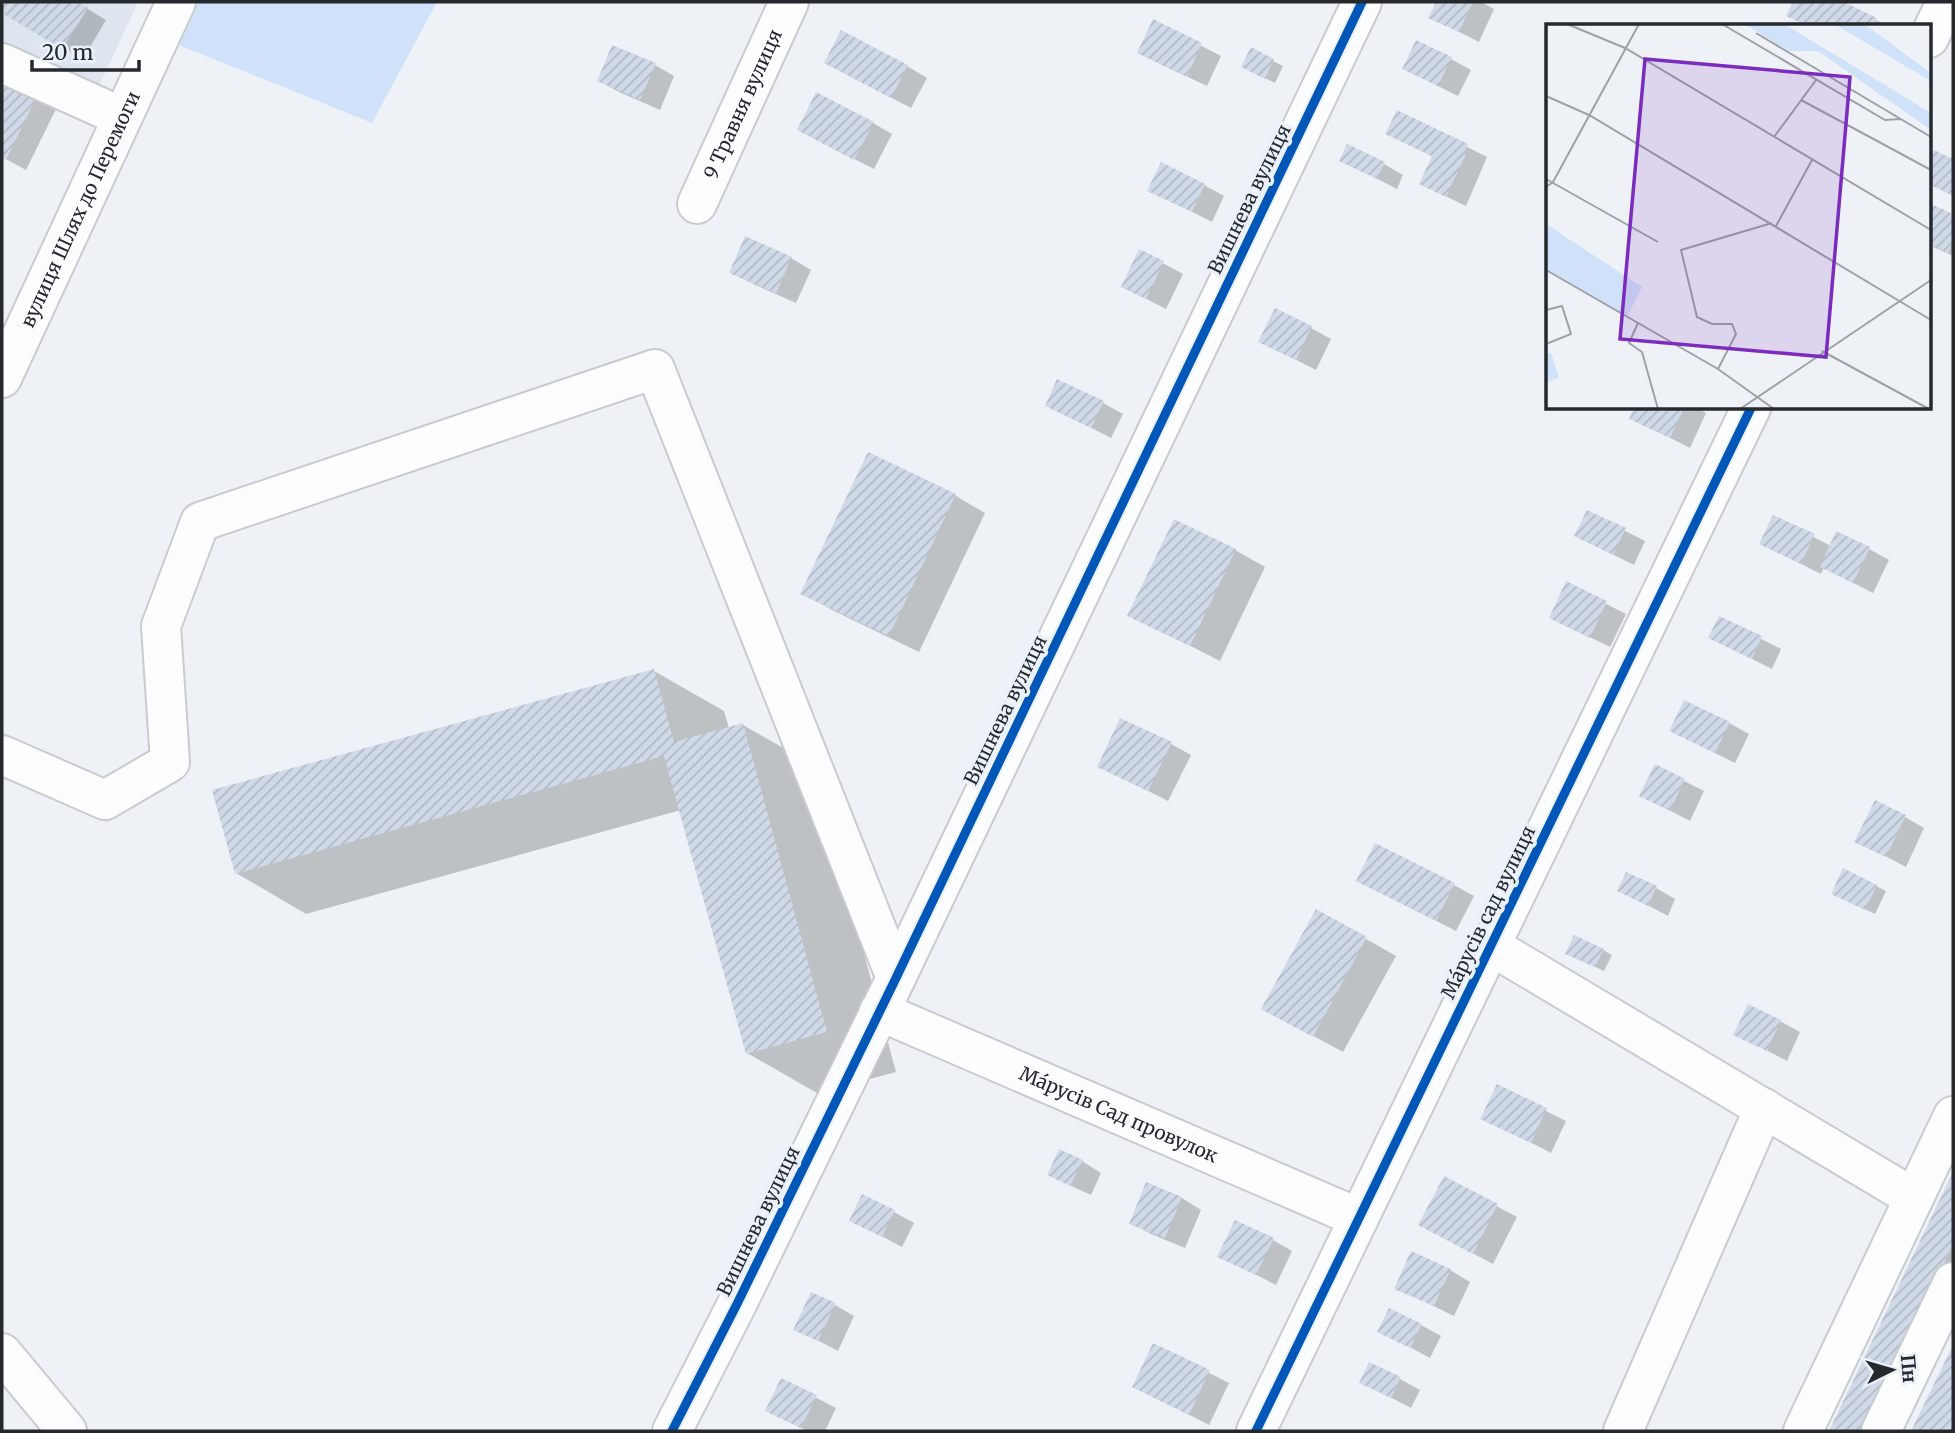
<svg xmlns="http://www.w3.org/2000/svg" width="1955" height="1433" viewBox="0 0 1955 1433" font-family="Merriweather,serif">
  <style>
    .built { fill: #dde5ef }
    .green { fill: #d0e2fa }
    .shadow { fill: #0003 }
    .building { fill: url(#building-hatch) }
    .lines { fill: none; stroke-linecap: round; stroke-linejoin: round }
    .minor-casing { stroke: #c9ccce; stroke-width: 42 }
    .minor { stroke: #fcfdfe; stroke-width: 38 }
    .cycleway-casing { stroke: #eaf1fa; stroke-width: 13 }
    .cycleway { stroke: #0057b8; stroke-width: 9 }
    .labels { text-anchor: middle; stroke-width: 7; stroke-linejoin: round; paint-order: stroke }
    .street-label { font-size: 19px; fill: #26292c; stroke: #eaf1fa }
    .inset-road { fill: none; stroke: #9ea2a5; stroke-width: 2 }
    .view { fill: #7b2cbf; fill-opacity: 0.15; stroke: #7b2cbf; stroke-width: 3.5 }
    .inset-edge { fill: none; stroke: #26292c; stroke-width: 3.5 }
  </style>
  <defs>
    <pattern id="building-hatch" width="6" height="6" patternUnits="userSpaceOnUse" patternTransform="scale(1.75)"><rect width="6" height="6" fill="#cfd9e7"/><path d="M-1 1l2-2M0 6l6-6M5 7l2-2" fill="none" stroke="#b2bac6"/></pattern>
  </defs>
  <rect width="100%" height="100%" fill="#eef2f6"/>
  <polygon class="built" points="2,2 138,2 95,95 2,52"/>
  <polygon class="green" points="176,2 437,2 372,123 159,37"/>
  <g class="shadow">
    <polygon points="2,2 76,2 106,20 83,59 2,11"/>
    <polygon points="1438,2 1481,2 1494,9 1479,42 1430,17"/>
    <polygon points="1795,2 1839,2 1888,26 1807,26 1789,16"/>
    <polygon points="1153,21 1221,56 1207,86 1158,63"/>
    <polygon points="1251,50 1283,66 1275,83 1252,72"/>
    <polygon points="1451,59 1471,70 1458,96 1424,79"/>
    <polygon points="655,65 674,76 660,110 619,92 599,81"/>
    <polygon points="907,66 927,78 911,108 846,74"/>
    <polygon points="2,81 58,105 26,170 2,157"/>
    <polygon points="1398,112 1487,157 1466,206 1441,194 1433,157 1387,133"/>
    <polygon points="873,123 892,134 874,169 819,141"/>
    <polygon points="1341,160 1384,164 1403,175 1397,189"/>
    <polygon points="1204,185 1224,196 1212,222 1150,190"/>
    <polygon points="1929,205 1953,216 1953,256 1929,245"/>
    <polygon points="1140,251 1183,274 1166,309 1123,287"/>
    <polygon points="791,258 811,270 796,303 751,283 731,272"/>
    <polygon points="1311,328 1331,339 1316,370 1261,342"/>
    <polygon points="1103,403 1123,414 1111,438 1047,405"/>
    <polygon points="1636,408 1697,408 1706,413 1690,448 1631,418"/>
    <polygon points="869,454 956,496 985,513 919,652 832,610 803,593"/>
    <polygon points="1588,512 1645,541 1634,565 1596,546"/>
    <polygon points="1774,517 1831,546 1869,549 1889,560 1873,593 1824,568 1821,574 1761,544"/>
    <polygon points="1235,550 1265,567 1220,661 1130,615"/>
    <polygon points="1567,584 1626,614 1610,647 1571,628"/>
    <polygon points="1720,618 1781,649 1772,669 1730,648"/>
    <polygon points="654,671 724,711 729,728 743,725 813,765 896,1072 817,1093 747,1053 681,810 306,914 236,873"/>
    <polygon points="1729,723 1749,734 1735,763 1671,731"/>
    <polygon points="1171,744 1191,755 1168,801 1099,766"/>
    <polygon points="1656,767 1704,791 1690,821 1642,796"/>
    <polygon points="1905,817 1924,828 1906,867 1857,841"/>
    <polygon points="1454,885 1474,896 1456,931 1378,891"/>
    <polygon points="1876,886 1886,891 1875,914 1842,898"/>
    <polygon points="1656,888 1675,899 1668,916 1619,890"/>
    <polygon points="1317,911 1396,956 1343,1052 1293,1025"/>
    <polygon points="1603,950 1612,955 1604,971 1577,958"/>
    <polygon points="1780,1021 1800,1032 1787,1061 1735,1034"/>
    <polygon points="1498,1087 1566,1121 1551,1153 1483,1118"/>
    <polygon points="1082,1161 1101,1173 1091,1195 1069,1185"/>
    <polygon points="1953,1176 1953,1268 1875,1431 1831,1431"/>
    <polygon points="1444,1178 1517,1217 1493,1264 1440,1236"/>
    <polygon points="1147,1184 1182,1198 1201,1210 1185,1248 1151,1234 1131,1223"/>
    <polygon points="894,1212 914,1223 902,1247 851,1220"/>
    <polygon points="1273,1240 1292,1251 1276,1285 1220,1256"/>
    <polygon points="1450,1270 1470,1282 1454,1316 1397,1288"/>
    <polygon points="835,1305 854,1316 838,1351 796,1329"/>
    <polygon points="1421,1325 1441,1336 1430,1358 1380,1331"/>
    <polygon points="1154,1345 1229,1383 1209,1425 1135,1387"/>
    <polygon points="1953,1349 1953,1431 1913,1431"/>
    <polygon points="1400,1379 1420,1390 1411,1408 1361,1382"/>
    <polygon points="782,1380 836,1408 825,1431 807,1431 767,1410"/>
  </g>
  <g class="building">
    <polygon points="2,2 78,2 88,8 62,49 2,13"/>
    <polygon points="1436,2 1473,2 1459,32 1428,18"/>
    <polygon points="1793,2 1844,2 1877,18 1873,26 1807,26 1786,16"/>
    <polygon points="1153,19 1202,43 1187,77 1137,53"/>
    <polygon points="841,30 908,65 891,98 824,63"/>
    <polygon points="1416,40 1452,57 1438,86 1402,69"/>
    <polygon points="612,45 656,63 640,100 597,81"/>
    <polygon points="1251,47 1274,59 1265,79 1241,67"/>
    <polygon points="2,77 39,92 6,160 2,158"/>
    <polygon points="816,92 874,122 854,160 797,130"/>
    <polygon points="1397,110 1468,144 1464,153 1466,154 1446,197 1419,184 1432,156 1385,134"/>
    <polygon points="1347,144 1385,162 1377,179 1339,161"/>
    <polygon points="1934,150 1953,159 1953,196 1929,184 1929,161"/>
    <polygon points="1161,162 1205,184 1192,212 1147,191"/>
    <polygon points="1929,203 1953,214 1953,241 1948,253 1929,244"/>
    <polygon points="745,236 792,257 776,293 729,273"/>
    <polygon points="1139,249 1164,261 1146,299 1121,287"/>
    <polygon points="1275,308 1312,326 1296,360 1258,342"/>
    <polygon points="1057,379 1104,401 1091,428 1045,406"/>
    <polygon points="1634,408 1684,408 1670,438 1629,419"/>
    <polygon points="868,452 956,494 889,636 800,594"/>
    <polygon points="1587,510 1626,528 1613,555 1574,536"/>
    <polygon points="1773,515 1815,534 1801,564 1759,544"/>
    <polygon points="1174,519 1236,549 1190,646 1127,616"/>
    <polygon points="1836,531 1870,547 1853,583 1820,567"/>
    <polygon points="1566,581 1607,601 1590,638 1549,618"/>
    <polygon points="1719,616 1762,636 1752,659 1708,638"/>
    <polygon points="654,669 674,742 743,723 827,1032 746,1054 664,756 235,874 212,790"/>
    <polygon points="1684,700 1730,722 1715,753 1669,731"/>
    <polygon points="1120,718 1172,742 1148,791 1097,767"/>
    <polygon points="1655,764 1685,779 1670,811 1639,796"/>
    <polygon points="1875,800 1906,815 1886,857 1854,842"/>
    <polygon points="1375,843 1455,883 1436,921 1356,881"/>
    <polygon points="1843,868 1877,885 1865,910 1831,894"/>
    <polygon points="1626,872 1657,886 1648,906 1617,891"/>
    <polygon points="1316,909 1367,937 1313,1037 1261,1009"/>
    <polygon points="1574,935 1604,949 1595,967 1565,954"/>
    <polygon points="1748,1004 1781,1020 1767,1051 1733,1035"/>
    <polygon points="1497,1084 1547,1108 1531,1143 1480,1119"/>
    <polygon points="1059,1149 1083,1160 1070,1186 1047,1175"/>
    <polygon points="1953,1172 1953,1244 1863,1431 1829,1431"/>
    <polygon points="1444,1176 1498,1204 1473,1254 1418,1225"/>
    <polygon points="1146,1182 1182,1197 1165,1238 1129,1224"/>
    <polygon points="862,1194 895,1210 882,1237 849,1221"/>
    <polygon points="1235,1220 1274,1238 1256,1275 1217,1257"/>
    <polygon points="1411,1251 1451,1269 1434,1306 1394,1289"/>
    <polygon points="811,1292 836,1303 818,1341 793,1330"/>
    <polygon points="1389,1308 1422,1324 1410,1348 1377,1332"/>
    <polygon points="1153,1343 1210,1370 1189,1415 1132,1387"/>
    <polygon points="1953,1345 1953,1426 1951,1431 1911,1431"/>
    <polygon points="1369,1362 1401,1377 1391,1398 1359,1383"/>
    <polygon points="781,1378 817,1395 801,1428 765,1411"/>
  </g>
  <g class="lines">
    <g class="minor-casing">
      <g id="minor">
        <polyline points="1929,38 1946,2"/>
        <polyline points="2,63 122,117"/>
        <path id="s1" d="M 697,204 L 789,2"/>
        <path id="s2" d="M 2,378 L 176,2"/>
        <polyline points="2,755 105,800 170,762 161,626 200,522 655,369 896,978"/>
        <polyline points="1491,946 1914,1198"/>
        <path id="s3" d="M 879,1011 L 1359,1218"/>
        <polyline points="2,1353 67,1431"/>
        <polyline points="672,1431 737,1304 896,978 1362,2"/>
        <polyline points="1256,1431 1751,408"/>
        <polyline points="1623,1431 1764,1108"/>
        <polyline points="1803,1431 1953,1116"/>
        <polyline points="1881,1431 1953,1282"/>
      </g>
    </g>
    <use href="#minor" class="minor"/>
    <g class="cycleway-casing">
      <g id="cycleway">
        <polyline points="672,1431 737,1304 896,978 1362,2"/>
        <polyline points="1256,1431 1751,408"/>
      </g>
    </g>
    <use href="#cycleway" class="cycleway"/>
  </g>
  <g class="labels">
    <g class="street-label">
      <text dy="7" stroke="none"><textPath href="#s1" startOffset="110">9 Травня вулиця</textPath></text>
      <text transform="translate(1249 199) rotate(-64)" y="7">Вишнева вулиця</text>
      <text dy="7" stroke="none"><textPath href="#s2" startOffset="186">вулиця Шлях до Перемоги</textPath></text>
      <text transform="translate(1005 710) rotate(-64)" y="7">Вишнева вулиця</text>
      <text transform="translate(1488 912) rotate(-64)" y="7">Мáрусів сад вулиця</text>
      <text dy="7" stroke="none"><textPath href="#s3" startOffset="261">Мáрусів Сад провулок</textPath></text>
      <text transform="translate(758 1221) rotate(-64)" y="7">Вишнева вулиця</text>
    </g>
  </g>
  <g transform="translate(1546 24)">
    <rect width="385" height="385" fill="#eef2f6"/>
    <path d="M 0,200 L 96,263 L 81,293 L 0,246 ZM 5,329 L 13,354 L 0,358 L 0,330 Z" fill="#d0e2fa"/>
    <path d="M 199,0 L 238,0 L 385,89 L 385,106 L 272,27 L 243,27 ZM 288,0 L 318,0 L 385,49 L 385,57 Z" fill="#d0e2fa"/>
    <path class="inset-road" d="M 21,0 L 79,24 L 385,206M 176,0 L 339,96 L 355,95M 210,9 L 385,113M 0,72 L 43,91 L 385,296M 255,76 L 385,146M 228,113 L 270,56M 0,155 L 112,218M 0,163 L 7,158 L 93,0M 230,202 L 266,136M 0,246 L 172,345 L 228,385M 0,286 L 16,282 L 25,310 L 0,320M 92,299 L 83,319 L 96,328 L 112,385M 276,327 L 383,385M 172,345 L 190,310 L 186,300 L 166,300 L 151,293 L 135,226 L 226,199M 194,385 L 385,256"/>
    <path class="view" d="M 99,35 L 304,53 L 280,333 L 74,315 Z"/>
    <rect width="385" height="385" class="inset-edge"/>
  </g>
  <rect width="1955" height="1433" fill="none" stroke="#26292c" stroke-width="7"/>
  <g transform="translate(1892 1370) rotate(85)" stroke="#eaf1fa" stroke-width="5" paint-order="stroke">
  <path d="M0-5L12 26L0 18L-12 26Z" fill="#26292c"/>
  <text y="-10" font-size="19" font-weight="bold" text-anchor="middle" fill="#26292c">Пн</text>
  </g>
  <path d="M32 60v10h107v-10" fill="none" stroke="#26292c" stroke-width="3.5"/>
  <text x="42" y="60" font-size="21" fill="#26292c" stroke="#eaf1fa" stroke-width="5" paint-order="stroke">20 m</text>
</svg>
